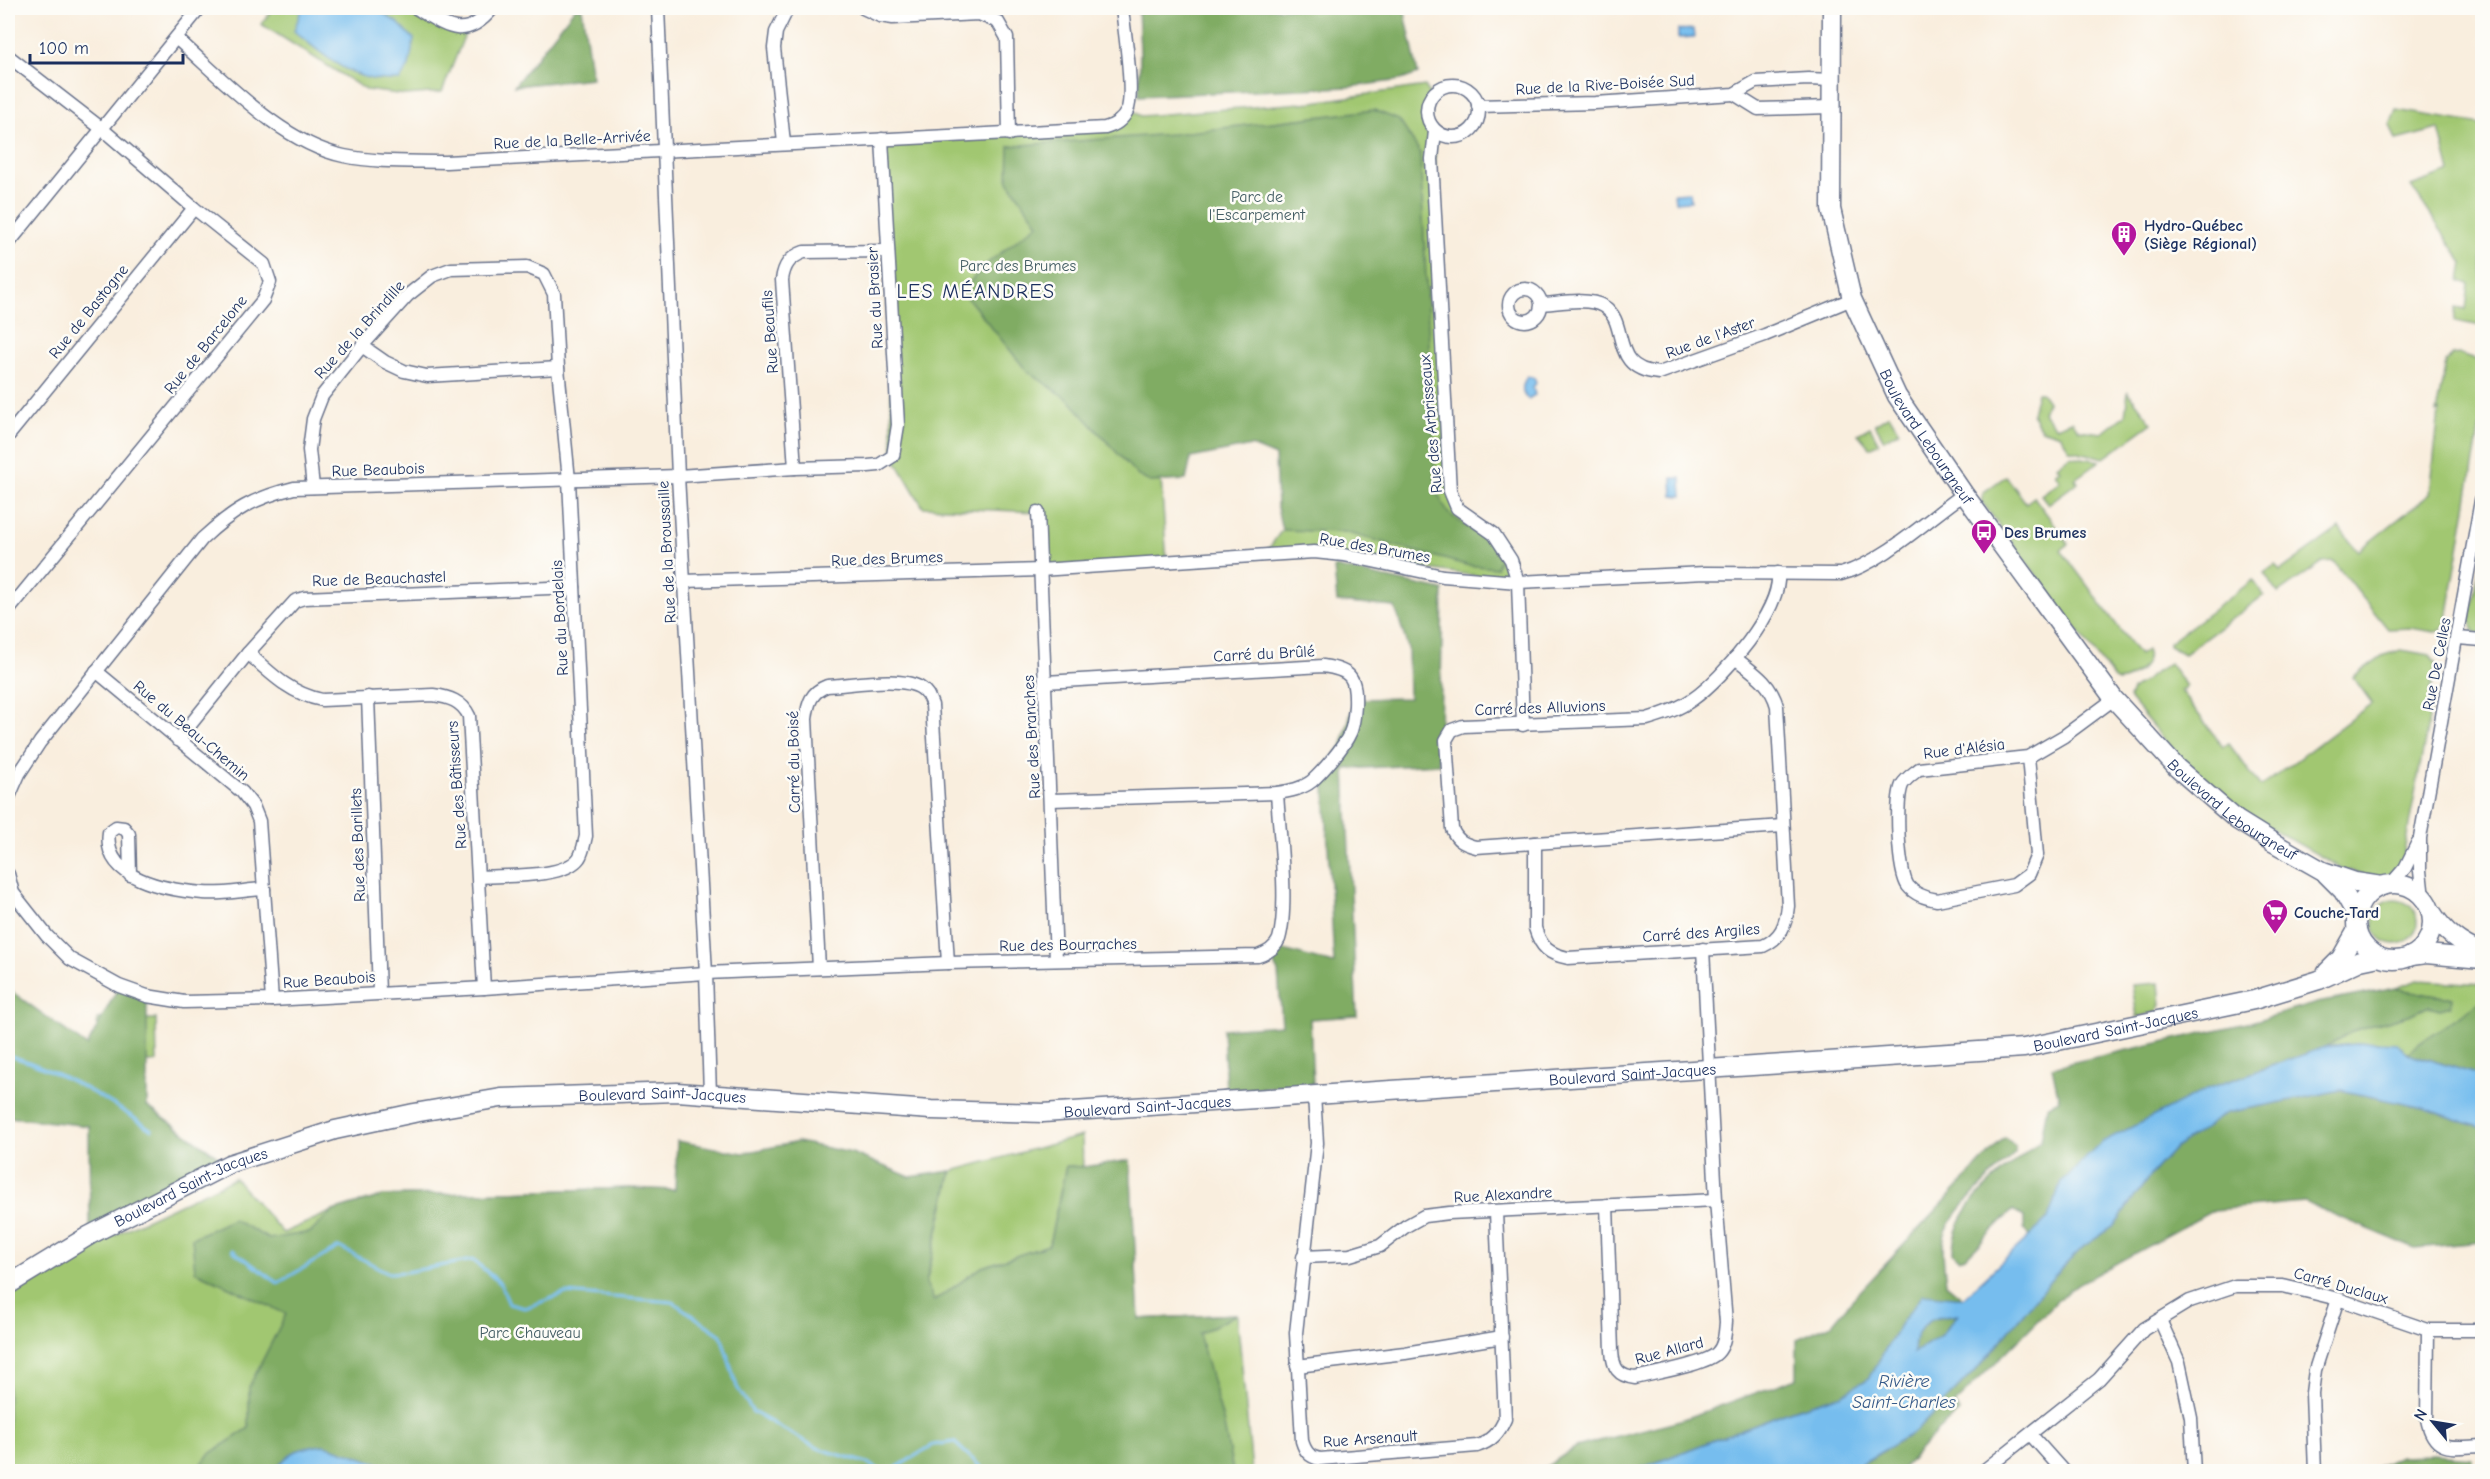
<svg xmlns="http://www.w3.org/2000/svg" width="2490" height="1479" viewBox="0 0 2490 1479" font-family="'Comic Neue',sans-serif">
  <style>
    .green { fill: #a1c771; stroke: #5e7b68; stroke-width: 1.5 }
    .forest { fill: #80ac63; stroke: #4e6e60; stroke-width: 1.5 }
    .water { fill: #76bdee; stroke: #4876a6; stroke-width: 1.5; fill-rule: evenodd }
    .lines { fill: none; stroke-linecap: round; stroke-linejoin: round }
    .stream { stroke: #76bdee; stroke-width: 3 }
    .street-casing { stroke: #69728b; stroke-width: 15 }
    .secondary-casing { stroke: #69728b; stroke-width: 21 }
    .street { stroke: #fff; stroke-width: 12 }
    .secondary { stroke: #fff; stroke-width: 18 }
    .labels { text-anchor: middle; stroke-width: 5; stroke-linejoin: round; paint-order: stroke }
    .street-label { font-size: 16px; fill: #1b2f5e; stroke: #fdfcf7 }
    .park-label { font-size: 16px; fill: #435d64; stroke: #fdfcf7 }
    .poi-label { font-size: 16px; font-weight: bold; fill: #1b2f5e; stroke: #fdfcf7; text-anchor: start }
    .water-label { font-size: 18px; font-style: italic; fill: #365a89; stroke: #fdfcf7 }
    .quarter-label { font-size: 20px; letter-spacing: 1.5px; fill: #1b2f5e; stroke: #fdfcf7 }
  </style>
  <rect width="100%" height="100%" fill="#fdfcf7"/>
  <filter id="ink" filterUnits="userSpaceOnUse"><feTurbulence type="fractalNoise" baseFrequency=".0167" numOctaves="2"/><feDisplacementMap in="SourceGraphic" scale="12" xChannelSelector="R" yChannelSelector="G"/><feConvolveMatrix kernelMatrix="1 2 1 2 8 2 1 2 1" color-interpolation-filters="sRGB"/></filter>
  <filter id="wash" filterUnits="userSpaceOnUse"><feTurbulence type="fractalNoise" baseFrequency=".008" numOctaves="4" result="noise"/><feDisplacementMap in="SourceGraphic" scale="24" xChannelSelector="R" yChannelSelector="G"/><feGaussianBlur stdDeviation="1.35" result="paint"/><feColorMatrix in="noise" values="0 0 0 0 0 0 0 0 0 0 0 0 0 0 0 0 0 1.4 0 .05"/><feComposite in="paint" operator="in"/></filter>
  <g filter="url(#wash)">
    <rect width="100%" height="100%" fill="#f9eede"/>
    <g class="green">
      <polygon points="274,8 416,8 467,29 442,92 406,95 366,90 261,24"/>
      <path d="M 1425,86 L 1432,97 C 1426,110 1427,119 1435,131 L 1437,289 L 1457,508 L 1494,534 L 1518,582 L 1359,559 L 1264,555 L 1353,430 L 1149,315 L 1167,562 L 1040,570 L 1038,512 L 923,507 L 893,456 L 882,139 L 1105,128 L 1128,109 L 1141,116 L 1313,102 Z"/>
      <polygon points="2396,110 2481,124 2482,121 2482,326 2454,321 2456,307 2466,309 2469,284 2460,281 2463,263 2411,186 2450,172 2439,129 2396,140 2390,125"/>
      <polygon points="2461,354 2473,358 2482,366 2482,413 2446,625 2440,631 2435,632 2410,628 2388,629 2333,561 2323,562 2278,593 2264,573 2275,565 2280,571 2339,528 2358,551 2430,494 2439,411 2436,413 2446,362 2452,355"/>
      <polygon points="2037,392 2041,392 2048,402 2043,412 2056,427 2072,421 2079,430 2102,433 2125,415 2128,392 2152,423 2104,458 2070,450 2060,435 2041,429 2032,414"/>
      <polygon points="1889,415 1899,431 1884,440 1875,424"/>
      <polygon points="1870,427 1879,443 1870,448 1858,434"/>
      <polygon points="2070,456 2100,461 2075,479 2078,482 2048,504 2041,495 2060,481 2055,473 2060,470 2057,466"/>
      <path d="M 2006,476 L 2026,503 L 2034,497 L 2069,544 L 2061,550 L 2139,655 L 2146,650 C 2153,664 2131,680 2118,681 L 2114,679 L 1981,501 L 1984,492 Z"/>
      <polygon points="2482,554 2482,634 2475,632 2470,621"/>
      <polygon points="2253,580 2264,595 2184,654 2169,646 2169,643"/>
      <path d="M 2401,650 L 2430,655 L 2436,665 L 2430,695 L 2433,697 L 2402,863 L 2400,862 C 2391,886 2367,878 2349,870 L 2348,872 L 2239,810 L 2180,759 L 2129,698 L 2132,690 L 2169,663 L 2186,686 L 2181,691 L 2223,747 L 2229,744 L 2261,787 L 2372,703 L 2353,677 L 2382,656 Z"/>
      <circle cx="2395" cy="922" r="22"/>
      <path d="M 2418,980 L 2482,984 L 2482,1076 L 2376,1042 L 2325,1047 L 2352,1031 L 2369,1025 L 2412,1014 L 2429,1006 L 2440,1009 L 2451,1006 L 2451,997 C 2440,997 2432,996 2421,993 C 2413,990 2405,992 2396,988 Z"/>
      <polygon points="2159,983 2161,1005 2157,1012 2137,1017 2132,985"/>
      <polygon points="97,1019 156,1019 157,1062 136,1062 97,1055"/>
      <polygon points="1082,1136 1083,1167 1066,1166 1049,1245 982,1267 934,1301 926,1283 952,1171"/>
      <polygon points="235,1178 283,1233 333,1211 382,1196 630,1188 428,1472 282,1461 275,1471 8,1472 8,1298 99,1242"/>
      <polygon points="1237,1314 1252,1471 1128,1472 1138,1319"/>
    </g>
    <g class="forest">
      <polygon points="575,8 582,8 592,78 514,86"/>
      <polygon points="1138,8 1404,8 1418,74 1401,80 1349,87 1139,96 1140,52"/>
      <polygon points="1374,110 1399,120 1420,152 1436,491 1448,513 1491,544 1500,558 1496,568 1466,565 1344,532 1282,530 1277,508 1275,456 1251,446 1191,458 1186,480 1150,482 1138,476 1070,401 1026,370 962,291 985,265 1038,224 1008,181 1009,146 1172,134"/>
      <polygon points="1334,567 1443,590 1440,734 1437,737 1439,764 1345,769 1357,1016 1310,1019 1313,1084 1226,1091 1223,1029 1282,1025 1278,972 1268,953 1277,948 1334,964 1324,767 1341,747 1355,699 1409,698 1408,648 1395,607 1337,602"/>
      <polygon points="119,986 147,996 147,1106 229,1164 90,1235 89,1126 9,1117 8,989 87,1046"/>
      <path d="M 2396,988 C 2405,992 2413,990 2421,993 C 2433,996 2440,997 2452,997 L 2451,1006 L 2440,1009 L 2429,1006 L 2412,1014 L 2352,1031 L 2325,1047 L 2207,1089 L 2061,1183 L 2049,1219 L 2029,1237 L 2024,1228 L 2024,1217 L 2013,1210 L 1966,1257 L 1959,1259 L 1953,1253 C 1952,1203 2007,1170 2041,1140 L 2047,1106 L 2059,1100 L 2052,1067 L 2251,1022 L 2317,1003 Z"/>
      <path d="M 2482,1000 L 2482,1076 L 2407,1053 C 2431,1033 2458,1018 2482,1000 Z"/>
      <polygon points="2341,1090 2424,1108 2482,1128 2482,1242 2414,1248 2304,1202 2214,1210 2069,1289 1954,1404 1959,1412 1938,1430 1900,1471 1849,1472 1916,1431 1983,1362 2055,1275 2084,1246 2113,1227 2151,1174 2174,1149 2226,1113"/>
      <path d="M 2005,1137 L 2015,1146 L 2015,1153 C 1997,1171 1948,1214 1944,1238 C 1941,1250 1945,1271 1946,1284 L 1963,1298 L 1923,1295 L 1900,1325 L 1868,1379 L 1841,1395 L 1792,1410 L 1634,1471 L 1538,1472 L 1576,1447 L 1684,1419 L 1797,1378 L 1797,1339 L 1832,1324 L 1851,1301 Z"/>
      <polygon points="677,1141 743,1153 798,1142 852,1153 910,1177 951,1171 926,1283 934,1301 982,1267 1049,1245 1066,1166 1083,1167 1130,1160 1139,1319 1237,1314 1199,1334 1223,1420 1233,1471 428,1472 392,1468 324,1445 282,1461 275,1471 197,1471 209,1454 249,1428 249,1387 286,1314 195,1271 192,1238 233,1219 269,1239 311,1232 333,1211 382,1196 630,1188 675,1190"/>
      <path d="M 1958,1314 L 1941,1335 L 1914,1353 C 1914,1324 1932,1316 1958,1314 Z"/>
      <polygon points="2435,1455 2472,1458 2472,1471 2376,1471 2377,1467 2399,1456"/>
    </g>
    <g class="water">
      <path d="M 302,8 L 375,8 L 398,23 L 414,39 L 409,66 L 400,80 C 391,80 381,80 372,79 C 343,73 316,49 294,31 Z"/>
      <polygon points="1694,29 1695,37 1678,38 1678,30"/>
      <polygon points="1690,192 1691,201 1675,202 1674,193"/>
      <path d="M 1527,376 L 1534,378 L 1536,383 L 1533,388 L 1535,395 L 1528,399 C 1519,393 1523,383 1527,376 Z"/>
      <polygon points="1672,478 1681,478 1682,496 1673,496"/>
      <path d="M 2376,1042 L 2396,1043 L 2407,1053 L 2482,1076 L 2482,1128 L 2424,1108 L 2341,1090 L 2226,1113 L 2174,1149 L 2151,1174 L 2113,1227 L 2084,1246 L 2055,1275 L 1983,1362 L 1916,1431 L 1849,1471 L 1634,1471 L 1792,1410 L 1841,1395 L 1868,1379 L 1900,1325 L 1923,1294 L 1963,1298 L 2048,1219 L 2061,1183 L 2102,1142 L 2207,1089 L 2325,1047 ZM 1958,1314 L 1941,1335 L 1914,1353 C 1914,1324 1932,1316 1958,1314 Z"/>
      <path d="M 325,1445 L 392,1468 L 428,1471 L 275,1471 C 289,1450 300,1448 325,1445 Z"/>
    </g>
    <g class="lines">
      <g class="stream">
        <path d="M 8,1055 C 60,1071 107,1099 152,1130"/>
        <polyline points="232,1250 278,1283 339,1247 389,1273 406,1272 473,1260 500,1283 509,1304 525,1308 566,1293 673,1302 721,1335 737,1387 753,1412 817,1448 870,1464 883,1472"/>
        <polyline points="889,1472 933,1445 954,1442 982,1468 981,1472"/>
      </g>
    </g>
  </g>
  <g filter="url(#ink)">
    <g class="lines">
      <g class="street-casing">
        <g id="street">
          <path d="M 416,8 C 447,27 465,42 493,8"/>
          <polyline points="658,8 678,476 706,973 710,1094"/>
          <polyline points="863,8 880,16 893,18 979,14 998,22 1007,38 1009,134"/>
          <polyline points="8,9 8,8"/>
          <path d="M 176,38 C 223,79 281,143 344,156 C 378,163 412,161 446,162 L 1105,128 C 1115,125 1122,121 1127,111 C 1135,94 1124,29 1122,8"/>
          <polyline points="8,56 101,128 194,208 264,264 270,282 263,300 8,611"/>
          <circle cx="1453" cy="111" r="26"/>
          <polyline points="1734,94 1758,109 1831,107"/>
          <polyline points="1478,106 1595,103 1734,94 1755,82 1808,79 1832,80"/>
          <polyline points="1435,131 1432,159 1450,491 1457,508 1494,534 1511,560 1518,582 1523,725"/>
          <polyline points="784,143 774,48 776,32 788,8"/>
          <polyline points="8,244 200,8"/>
          <circle cx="1525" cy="305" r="16"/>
          <path d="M 1542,304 C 1559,303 1588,297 1603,306 C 1631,322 1607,369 1659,373 L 1765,335 L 1852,299"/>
          <polyline points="362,346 385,362 404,371 427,376 558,368"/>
          <polyline points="8,436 194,208"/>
          <path d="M 795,468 L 782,280 C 784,265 790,257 804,252 L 888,251"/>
          <path d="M 313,487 L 309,450 L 313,419 L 322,396 L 362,346 L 408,295 L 432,276 L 451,269 L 527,267 L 544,274 L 554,294 L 558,368 L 569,480 L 586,836 C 584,844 583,852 579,858 C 564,879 503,875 479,877"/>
          <polyline points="1038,512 1056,960"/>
          <path d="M 1778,573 C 1782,610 1723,678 1693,699 C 1679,709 1664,714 1647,719 L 1463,726 L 1452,730 L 1446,740 L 1452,829 C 1457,841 1464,844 1476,847 L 1783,826"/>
          <path d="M 684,581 L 1040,570 L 1314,552 L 1344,555 L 1443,576 L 1518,582 L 1705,573 L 1841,574 C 1882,563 1928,519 1964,494"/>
          <polyline points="2458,638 2482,640"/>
          <path d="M 248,653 C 271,674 291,694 322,700 L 433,695 C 449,697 462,701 469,716 L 484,988"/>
          <polyline points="96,671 242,792 253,806 259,821 272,1000"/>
          <path d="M 1045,682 L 1323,666 C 1352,670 1356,678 1355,706 C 1354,715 1354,725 1350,733 C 1344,747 1323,771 1312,781 C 1302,789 1290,791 1277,793 L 1051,800"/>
          <polyline points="368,697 379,992"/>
          <polyline points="178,740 248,653 295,601 304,598 574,587"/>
          <path d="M 2028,757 L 2037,855 L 2029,874 L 2014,885 L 1937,900 C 1926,898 1915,895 1908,886 C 1898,872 1895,801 1902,785 C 1906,778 1913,774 1919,769 L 2028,757 L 2064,736 L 2114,699"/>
          <path d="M 8,799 L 19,774 L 40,742 L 202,539 C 233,510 254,498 294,488 L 678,476 L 795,468 L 868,466 L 879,465 L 893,456 L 898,425 L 882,139"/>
          <path d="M 1535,843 L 1535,928 C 1541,948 1549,954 1568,958 L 1763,946 C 1781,938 1786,925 1788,906 L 1777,706 C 1770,682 1754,673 1735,658"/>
          <path d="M 8,874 L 13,893 L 47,936 L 70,959 L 119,986 L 147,996 L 184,1002 L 272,1000 L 484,988 L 706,973 L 948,963 L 1258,956 C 1267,953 1275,949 1279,939 C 1289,905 1279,831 1277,793"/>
          <path d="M 130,875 L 129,834 L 124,828 L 116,827 L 109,832 C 102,880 168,890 203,893 C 223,895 244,890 264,889"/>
          <polyline points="2391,884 2405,868 2418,842"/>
          <polyline points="2423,898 2420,871 2420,838 2482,495"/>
          <path d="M 819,968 L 806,719 C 808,703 811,692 827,686 C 851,685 903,675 922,689 C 928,693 929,698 932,705 L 948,963"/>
          <path d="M 1314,1095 L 1317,1143 L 1296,1333 L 1302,1441 C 1305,1451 1309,1457 1320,1459 L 1477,1446 C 1492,1441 1499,1433 1505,1419 L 1496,1212"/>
          <path d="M 1607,1205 L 1612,1351 C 1613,1368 1618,1376 1635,1378 C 1653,1373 1706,1365 1717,1353 C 1725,1345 1725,1332 1726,1322 L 1716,1200 L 1703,949"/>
          <polyline points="1303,1257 1350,1255 1380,1246 1406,1226 1424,1216 1449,1213 1716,1200"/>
          <polyline points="2160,1320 2179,1362 2191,1418 2194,1472"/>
          <path d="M 2428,1330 L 2427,1419 C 2434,1454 2453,1447 2482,1446"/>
          <polyline points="1297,1366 1405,1353 1502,1337"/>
          <polyline points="2031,1435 2064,1472"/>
          <polyline points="1982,1472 2099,1379 2144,1329 2190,1301 2235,1286 2283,1286 2305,1291 2338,1299 2428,1330 2482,1330"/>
          <polyline points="2315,1472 2312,1393 2315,1370 2338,1299"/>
        </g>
      </g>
      <g class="secondary-casing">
        <g id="secondary">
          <path id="s1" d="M 1832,8 L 1831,209 L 1852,299 L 1897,396 L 1964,494 L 2114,699 L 2177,768 L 2237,820 L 2274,843 L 2323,871 L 2355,882 L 2382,886"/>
          <polyline points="2326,874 2343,891 2357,916"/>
          <circle cx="2394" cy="922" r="38"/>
          <path d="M 2431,911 C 2444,932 2460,944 2482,953"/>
          <polyline points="2411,956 2426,954 2482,959"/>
          <polyline points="2327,972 2341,958 2357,930"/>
          <path id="s2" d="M 8,1285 L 90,1235 L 229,1164 L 335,1130 L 414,1113 L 501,1098 L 677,1092 L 931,1110 L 1043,1113 L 2024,1048 L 2254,1000 L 2319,980 L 2360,961 L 2379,957"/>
        </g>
      </g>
      <use href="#street" class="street"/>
      <use href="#secondary" class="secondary"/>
    </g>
  </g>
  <defs>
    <g id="building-pin" transform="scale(1.35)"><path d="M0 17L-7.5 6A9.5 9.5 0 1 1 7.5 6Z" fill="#b5179e" stroke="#fdfcf7"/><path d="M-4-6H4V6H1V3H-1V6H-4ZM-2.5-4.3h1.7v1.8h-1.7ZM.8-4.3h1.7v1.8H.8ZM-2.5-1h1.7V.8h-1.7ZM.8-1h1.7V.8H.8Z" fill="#fff"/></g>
    <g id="bus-pin" transform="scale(1.35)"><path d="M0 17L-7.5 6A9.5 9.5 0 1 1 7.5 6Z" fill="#b5179e" stroke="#fdfcf7"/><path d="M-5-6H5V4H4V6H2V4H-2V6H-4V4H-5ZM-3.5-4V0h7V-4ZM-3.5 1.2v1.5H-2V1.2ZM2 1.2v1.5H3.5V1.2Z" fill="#fff"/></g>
    <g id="supermarket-pin" transform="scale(1.35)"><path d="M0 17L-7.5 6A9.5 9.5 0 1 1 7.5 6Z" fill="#b5179e" stroke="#fdfcf7"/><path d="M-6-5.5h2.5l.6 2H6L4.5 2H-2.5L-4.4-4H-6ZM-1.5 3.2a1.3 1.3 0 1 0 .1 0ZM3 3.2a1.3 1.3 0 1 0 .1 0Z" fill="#fff"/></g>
  </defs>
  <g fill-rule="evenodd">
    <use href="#building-pin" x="2124" y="234"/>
    <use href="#bus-pin" x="1984" y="532"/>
    <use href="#supermarket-pin" x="2275" y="912"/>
  </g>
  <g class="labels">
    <g class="street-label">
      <text transform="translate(1605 84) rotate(-3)" y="6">Rue de la Rive-Boisée Sud</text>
      <text transform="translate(572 139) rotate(-3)" y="6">Rue de la Belle-Arrivée</text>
      <text transform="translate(874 298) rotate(-93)" y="6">Rue du Brasier</text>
      <text transform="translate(88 311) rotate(-51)" y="6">Rue de Bastogne</text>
      <text transform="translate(359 329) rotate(-48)" y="6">Rue de la Brindille</text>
      <text transform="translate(769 332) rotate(-94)" y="6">Rue Beaufils</text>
      <text transform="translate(1710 337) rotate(-20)" y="6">Rue de l'Aster</text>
      <text transform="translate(205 344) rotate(-51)" y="6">Rue de Barcelone</text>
      <text transform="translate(1430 424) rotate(-95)" y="6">Rue des Arbrisseaux</text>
      <text dy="6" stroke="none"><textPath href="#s1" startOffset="450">Boulevard Lebourgneuf</textPath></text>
      <text transform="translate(378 469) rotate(-2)" y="6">Rue Beaubois</text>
      <text transform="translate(1375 547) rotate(10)" y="6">Rue des Brumes</text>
      <text transform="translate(666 552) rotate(-93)" y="6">Rue de la Broussaille</text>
      <text transform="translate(887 558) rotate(-2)" y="6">Rue des Brumes</text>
      <text transform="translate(379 578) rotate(-2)" y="6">Rue de Beauchastel</text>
      <text transform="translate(559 618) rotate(-93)" y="6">Rue du Bordelais</text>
      <text transform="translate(1264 653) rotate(-3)" y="6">Carré du Brûlé</text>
      <text transform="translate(2436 664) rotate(-79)" y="6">Rue De Celles</text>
      <text transform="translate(1540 707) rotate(-2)" y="6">Carré des Alluvions</text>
      <text transform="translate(192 730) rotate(40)" y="6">Rue du Beau-Chemin</text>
      <text transform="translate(1031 737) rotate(-93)" y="6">Rue des Branches</text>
      <text transform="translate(1964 748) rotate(-7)" y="6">Rue d'Alésia</text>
      <text transform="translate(793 762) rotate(-91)" y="6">Carré du Boisé</text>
      <text transform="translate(456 785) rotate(-94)" y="6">Rue des Bâtisseurs</text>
      <text dy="6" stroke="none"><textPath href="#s1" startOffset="936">Boulevard Lebourgneuf</textPath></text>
      <text transform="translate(357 845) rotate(-92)" y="6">Rue des Barillets</text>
      <text transform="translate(1701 932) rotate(-4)" y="6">Carré des Argiles</text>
      <text transform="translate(1068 944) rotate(-1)" y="6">Rue des Bourraches</text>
      <text transform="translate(329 979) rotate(-4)" y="6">Rue Beaubois</text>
      <text dy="6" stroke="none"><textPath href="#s2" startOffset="2152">Boulevard Saint-Jacques</textPath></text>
      <text dy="6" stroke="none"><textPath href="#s2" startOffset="1666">Boulevard Saint-Jacques</textPath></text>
      <text dy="6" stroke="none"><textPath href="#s2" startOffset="694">Boulevard Saint-Jacques</textPath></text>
      <text dy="6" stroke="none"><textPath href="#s2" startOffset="1180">Boulevard Saint-Jacques</textPath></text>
      <text dy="6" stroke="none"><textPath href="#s2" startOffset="208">Boulevard Saint-Jacques</textPath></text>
      <text transform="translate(1503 1194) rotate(-3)" y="6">Rue Alexandre</text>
      <text transform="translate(2341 1285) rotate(16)" y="6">Carré Duclaux</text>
      <text transform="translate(1669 1350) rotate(-15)" y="6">Rue Allard</text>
      <text transform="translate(1370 1438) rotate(-4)" y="6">Rue Arsenault</text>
    </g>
    <g class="park-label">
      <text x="1257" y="202">Parc de<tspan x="1257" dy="18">l'Escarpement</tspan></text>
      <text x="1018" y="271">Parc des Brumes</text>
      <text x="530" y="1338">Parc Chauveau</text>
    </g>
    <g class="poi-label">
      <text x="2144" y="231">Hydro-Québec<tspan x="2144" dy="18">(Siège Régional)</tspan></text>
      <text x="2004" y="538">Des Brumes</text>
      <text x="2294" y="918">Couche-Tard</text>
    </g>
    <g class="water-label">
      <text x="1904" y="1387">Rivière<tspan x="1904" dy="21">Saint-Charles</tspan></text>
    </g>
    <g class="quarter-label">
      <text x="976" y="298">LES MÉANDRES</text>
    </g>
  </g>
  <rect width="2490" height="1479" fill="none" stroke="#fdfcf7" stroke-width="30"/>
  <g transform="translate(2433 1422) rotate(300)" stroke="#fdfcf7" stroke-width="4.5" paint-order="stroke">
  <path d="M0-4.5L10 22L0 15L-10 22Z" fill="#1b2f5e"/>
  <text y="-9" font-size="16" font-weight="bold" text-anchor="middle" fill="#1b2f5e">N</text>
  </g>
  <path d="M30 54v9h153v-9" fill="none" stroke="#1b2f5e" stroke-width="3"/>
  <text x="39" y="54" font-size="18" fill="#1b2f5e" stroke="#fdfcf7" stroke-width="4.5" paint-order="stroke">100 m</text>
</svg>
